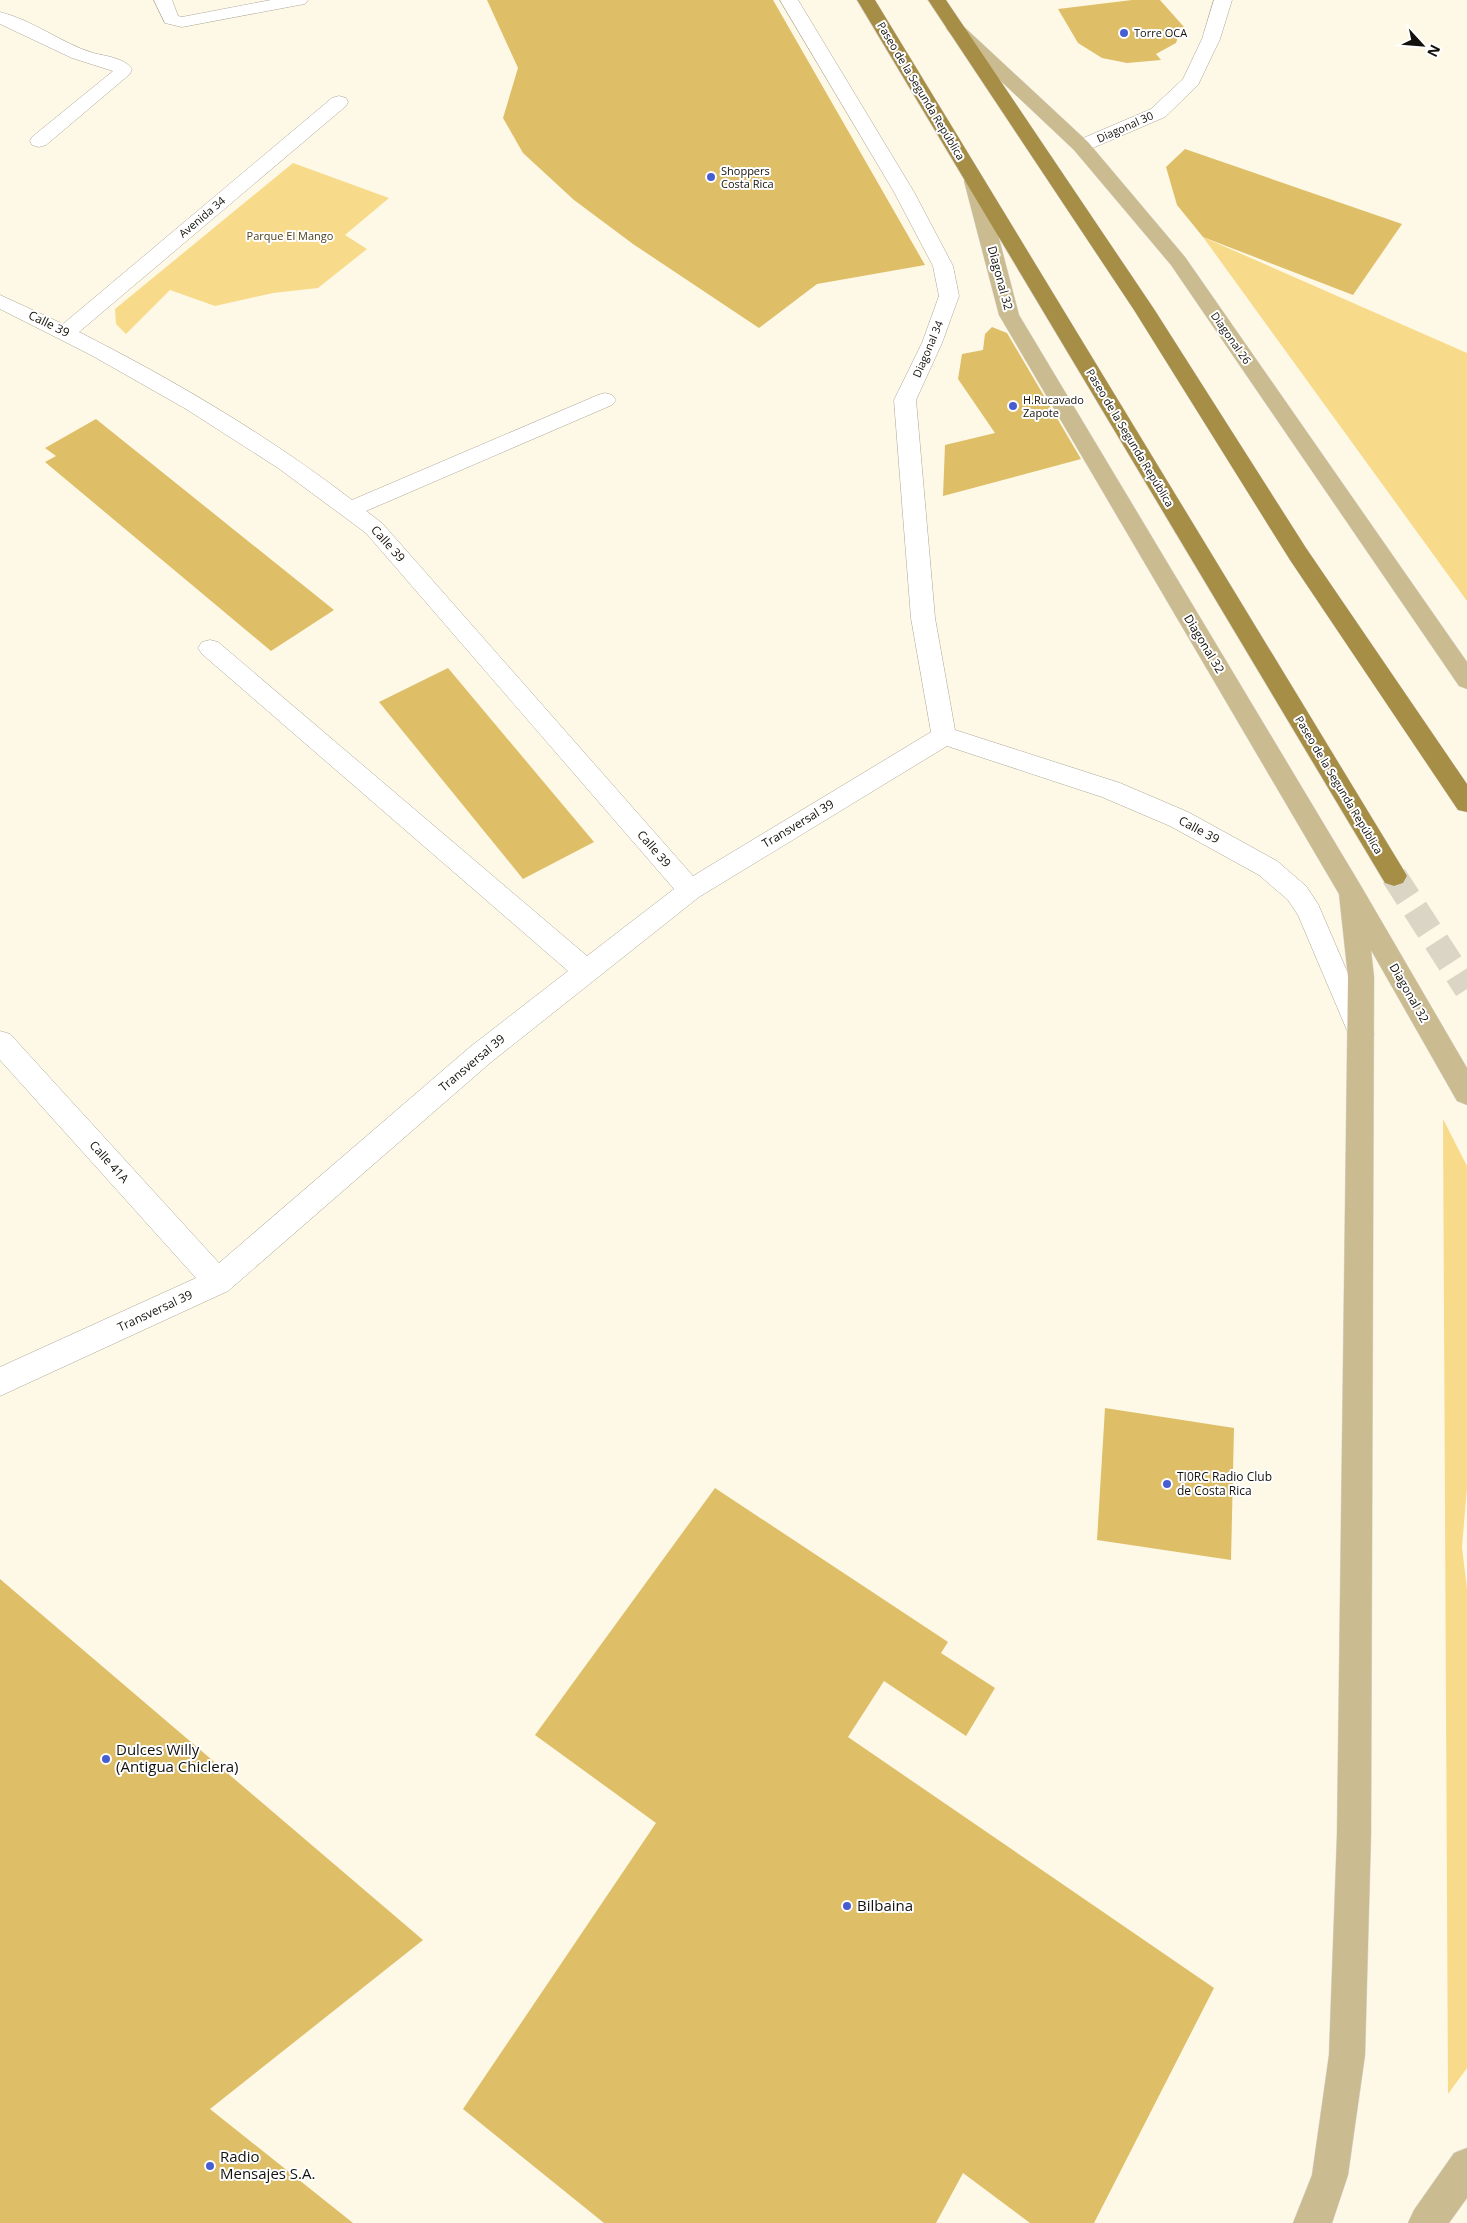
<svg xmlns="http://www.w3.org/2000/svg" width="1467" height="2223" viewBox="0 0 1467 2223" font-family="'Open Sans',sans-serif">
  <style>
    .green { fill: #f7db8b }
    .building { fill: #debf68 }
    .lines { fill: none; stroke-linecap: round; stroke-linejoin: round }
    .highway-tunnel { stroke: #dbd5c6; stroke-width: 26; stroke-dasharray: 26 13; stroke-linecap: butt }
    .minor-casing { stroke: #aca696; stroke-width: 1 }
    .major-casing { stroke: #dededd; stroke-width: 1 }
    .highway-casing { stroke: #dededd; stroke-width: 1 }
    .minor { fill: #fff; fill-rule: evenodd }
    .major { fill: #cabb90; fill-rule: evenodd }
    .highway { fill: #a78e46; fill-rule: evenodd }
    .poi-dot { fill: #475ed2; stroke: #fff; stroke-width: 2 }
    .labels { text-anchor: middle; stroke-width: 4; stroke-linejoin: round; paint-order: stroke }
    .far-poi-label { font-size: 11px; fill: #13110b; stroke: #fff; text-anchor: start }
    .far-street-label { font-size: 11px; fill: #13110b; stroke: #fff }
    .far-park-label { font-size: 11px; fill: #4c401a; stroke: #fff }
    .street-label { font-size: 12px; fill: #13110b; stroke: #fff }
    .poi-label { font-size: 12px; fill: #13110b; stroke: #fff; text-anchor: start }
    .near-poi-label { font-size: 15px; fill: #13110b; stroke: #fff; text-anchor: start }
  </style>
  <rect width="100%" height="100%" fill="#fef8e7"/>
  <g class="green">
    <polygon points="293,163 389,198 345,235 367,249 318,288 273,293 215,306 170,290 126,334 116,324 115,309"/>
    <polygon points="1203,237 1467,353 1467,601"/>
    <polygon points="1443,1119 1467,1166 1467,1487 1462,1547 1467,1589 1467,2068 1448,2094"/>
  </g>
  <g class="building">
    <polygon points="487,0 773,0 925,265 817,284 759,328 633,244 574,200 523,153 503,118 518,68"/>
    <polygon points="1132,0 1160,0 1184,27 1174,29 1178,37 1176,43 1156,54 1161,60 1127,63 1102,58 1078,43 1058,9"/>
    <polygon points="1185,149 1402,224 1353,295 1203,237 1177,205 1166,167"/>
    <polygon points="992,327 1007,333 1081,459 943,496 945,445 995,433 958,379 962,354 983,350 985,334"/>
    <polygon points="96,419 334,610 271,651 45,462 56,456 45,448"/>
    <polygon points="448,668 594,842 523,879 379,702"/>
    <polygon points="1105,1408 1234,1428 1231,1560 1097,1540"/>
    <polygon points="715,1488 948,1642 941,1653 995,1688 966,1736 884,1681 848,1737 1214,1988 1094,2223 1030,2223 963,2173 936,2223 604,2223 463,2109 656,1823 535,1735"/>
    <polygon points="0,1579 423,1940 210,2109 353,2223 0,2223"/>
  </g>
  <g class="lines">
    <polyline class="highway-tunnel" points="1394,876 1467,989"/>
    <g class="minor-casing">
      <g id="minor">
        <polygon points="154,0 172,0 178,16 182,17 271,0 308,0 305,4 299,5 182,27 165,23"/>
        <path d="M 780,0 L 798,0 L 914,192 L 953,266 L 959,296 L 942,343 L 916,400 L 935,618 L 955,730 L 1120,783 L 1188,812 L 1277,861 L 1306,886 L 1318,904 L 1374,1034 L 1370,1042 L 1361,1045 L 1352,1042 L 1298,915 L 1288,900 L 1259,875 L 1170,826 L 1102,797 L 947,746 L 699,897 L 490,1063 L 228,1291 L 0,1396 L 0,1367 L 196,1278 L 0,1060 L 0,1031 L 10,1034 L 219,1263 L 470,1047 L 568,971 L 202,654 L 198,648 L 202,642 L 210,640 L 218,642 L 587,956 L 674,889 L 366,533 L 278,468 L 186,409 L 91,355 L 0,309 L 0,295 L 63,324 L 332,98 L 339,96 L 346,98 L 348,102 L 346,106 L 79,332 C 174,380 267,435 352,500 L 598,395 L 605,393 L 612,395 L 616,400 L 612,405 L 366,511 L 382,523 L 693,876 L 931,732 L 911,618 L 894,400 L 922,343 L 939,296 L 933,266 L 894,192 Z"/>
        <polygon points="1214,0 1232,0 1220,39 1198,85 1165,117 1088,150 1081,152 1074,150 1072,146 1074,142 1151,109 1183,79 1202,39"/>
        <path d="M 0,12 C 33,20 61,43 93,53 C 105,56 125,58 132,69 L 130,74 L 46,145 L 39,147 L 32,145 L 30,141 L 32,137 L 113,71 L 72,58 L 0,24 Z"/>
      </g>
    </g>
    <g class="major-casing">
      <g id="major">
        <polygon points="955,23 961,24 1088,142 1185,257 1467,662 1467,689 1459,686 1171,265 1074,150 949,32 946,28 949,24"/>
        <polygon points="974,175 981,177 984,181 1019,315 1361,886 1467,1068 1467,1105 1457,1101 1371,950 1374,977 1371,1834 1365,2055 1348,2175 1332,2223 1293,2223 1312,2175 1329,2055 1337,1834 1348,977 1339,894 999,315 964,181 967,177"/>
        <polygon points="1467,2148 1467,2198 1449,2223 1408,2223 1414,2210 1454,2153"/>
      </g>
    </g>
    <g class="highway-casing">
      <g id="highway">
        <polygon points="857,0 875,0 1403,869 1407,876 1403,883 1394,886 1385,883"/>
        <polygon points="928,0 946,0 1154,309 1306,548 1467,784 1467,812 1458,810 1290,560 1134,310"/>
      </g>
    </g>
    <use href="#minor" class="minor"/>
    <use href="#major" class="major"/>
    <use href="#highway" class="highway"/>
  </g>
  <g class="poi-dot">
    <circle cx="1124" cy="33" r="5"/>
    <circle cx="711" cy="177" r="5"/>
    <circle cx="1013" cy="406" r="5"/>
    <circle cx="1167" cy="1484" r="5"/>
    <circle cx="106" cy="1759" r="5"/>
    <circle cx="847" cy="1906" r="5"/>
    <circle cx="210" cy="2166" r="5"/>
  </g>
  <g class="labels">
    <g class="far-poi-label">
      <text x="1134" y="37">Torre OCA</text>
      <text x="721" y="175">Shoppers<tspan x="721" dy="13">Costa Rica</tspan></text>
      <text x="1023" y="404">H.Rucavado<tspan x="1023" dy="13">Zapote</tspan></text>
    </g>
    <g class="far-street-label">
      <text transform="translate(921 91) rotate(59)" y="4">Paseo de la Segunda República</text>
      <text transform="translate(1125 127) rotate(-24)" y="4">Diagonal 30</text>
      <text transform="translate(202 217) rotate(-40)" y="4">Avenida 34</text>
      <text transform="translate(1231 338) rotate(55)" y="4">Diagonal 26</text>
      <text transform="translate(928 349) rotate(-67)" y="4">Diagonal 34</text>
      <text transform="translate(1130 438) rotate(59)" y="4">Paseo de la Segunda República</text>
      <text transform="translate(1339 785) rotate(59)" y="4">Paseo de la Segunda República</text>
    </g>
    <g class="far-park-label">
      <text x="290" y="240">Parque El Mango</text>
    </g>
    <g class="street-label">
      <text transform="translate(1000 278) rotate(75)" y="4">Diagonal 32</text>
      <text transform="translate(49 324) rotate(26)" y="4">Calle 39</text>
      <text transform="translate(388 544) rotate(48)" y="4">Calle 39</text>
      <text transform="translate(1204 644) rotate(59)" y="4">Diagonal 32</text>
      <text transform="translate(798 824) rotate(-31)" y="4">Transversal 39</text>
      <text transform="translate(1199 830) rotate(28)" y="4">Calle 39</text>
      <text transform="translate(654 849) rotate(49)" y="4">Calle 39</text>
      <text transform="translate(1409 993) rotate(60)" y="4">Diagonal 32</text>
      <text transform="translate(472 1063) rotate(-40)" y="4">Transversal 39</text>
      <text transform="translate(109 1162) rotate(48)" y="4">Calle 41A</text>
      <text transform="translate(155 1311) rotate(-25)" y="4">Transversal 39</text>
    </g>
    <g class="poi-label">
      <text x="1177" y="1481">TI0RC Radio Club<tspan x="1177" dy="14">de Costa Rica</tspan></text>
    </g>
    <g class="near-poi-label">
      <text x="116" y="1755">Dulces Willy<tspan x="116" dy="17">(Antigua Chiclera)</tspan></text>
      <text x="857" y="1911">Bilbaina</text>
      <text x="220" y="2162">Radio<tspan x="220" dy="17">Mensajes S.A.</tspan></text>
    </g>
  </g>
  <g transform="translate(1422 45) rotate(116)" stroke="#ffffff" stroke-width="4" paint-order="stroke">
  <path d="M0-4L9 19L0 12L-9 19Z" fill="#13110b"/>
  <text y="-8" font-size="14" font-weight="bold" text-anchor="middle" fill="#13110b">N</text>
  </g>
</svg>
